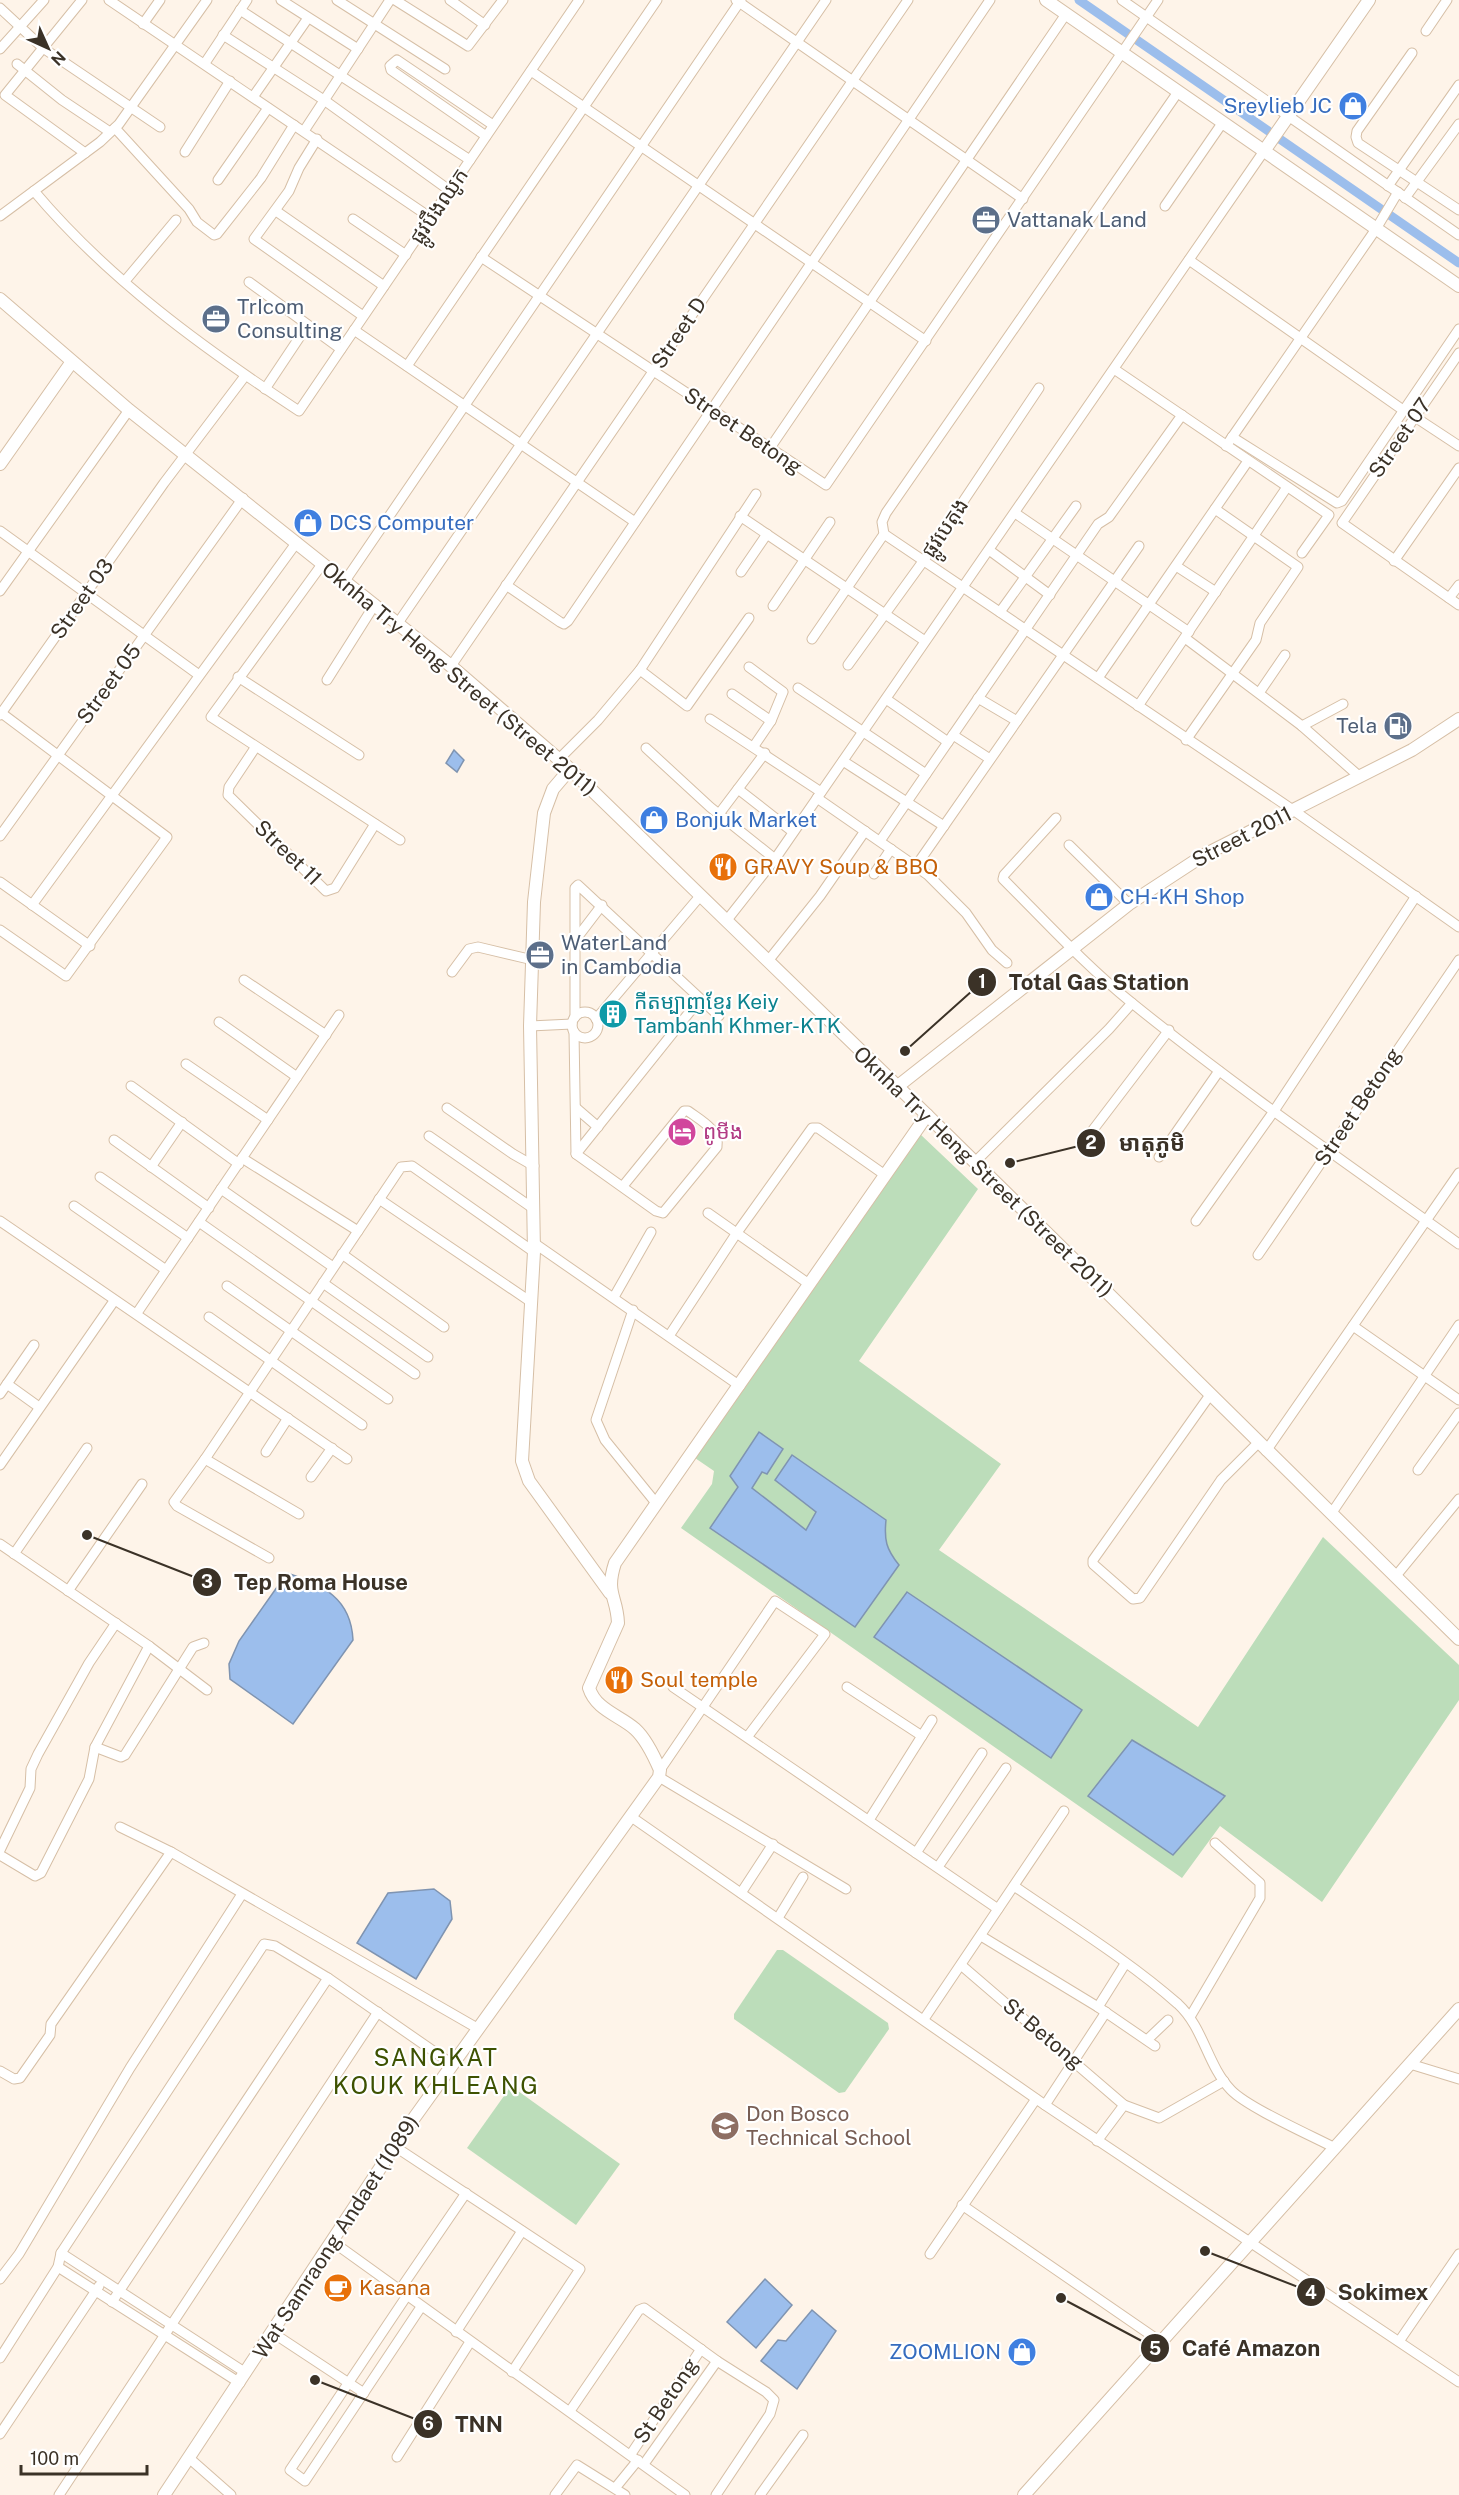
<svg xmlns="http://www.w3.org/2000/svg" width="1459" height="2495" viewBox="0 0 1459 2495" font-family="'Public Sans','Noto Sans Khmer',sans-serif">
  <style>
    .green { fill: #bcddba }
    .water { fill: #9cbeec; stroke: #7f94b1; stroke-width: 1.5 }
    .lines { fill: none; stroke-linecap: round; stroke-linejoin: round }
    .canal { stroke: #9cbeec; stroke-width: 9 }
    .street-casing { stroke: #d6bfa6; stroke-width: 11 }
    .secondary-casing { stroke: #d6bfa6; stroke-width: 14 }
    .street { stroke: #fff; stroke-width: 9 }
    .secondary { stroke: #fff; stroke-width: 12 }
    .labels { text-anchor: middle; stroke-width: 4.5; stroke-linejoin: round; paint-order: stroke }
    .shop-label { font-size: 21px; fill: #366cbe; stroke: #fff; text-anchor: start }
    .street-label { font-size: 21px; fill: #3b3227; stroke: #fff }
    .service-label { font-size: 21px; fill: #4e5e75; stroke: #fff; text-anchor: start }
    .food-label { font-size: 21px; fill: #c56008; stroke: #fff; text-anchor: start }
    .culture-label { font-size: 21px; fill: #0d838f; stroke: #fff; text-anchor: start }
    .hotel-label { font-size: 21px; fill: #b23c85; stroke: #fff; text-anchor: start }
    .education-label { font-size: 21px; fill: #785e54; stroke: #fff; text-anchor: start }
    .quarter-label { font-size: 24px; letter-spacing: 1.5px; fill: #3e5202; stroke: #fff }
    .leader { fill: none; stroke: #3b3227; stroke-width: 2 }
    .callout-dot { fill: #3b3227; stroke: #fff; stroke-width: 2 }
    .mark-label { font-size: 18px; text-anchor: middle; font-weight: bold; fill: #fff }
    .callout-label { font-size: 22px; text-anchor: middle; font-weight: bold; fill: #3b3227; stroke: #fff; stroke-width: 4.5; stroke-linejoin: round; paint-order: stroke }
  </style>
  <rect width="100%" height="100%" fill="#fef4e9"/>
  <g class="green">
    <polygon points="920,1134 978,1189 859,1361 1001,1464 939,1550 1198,1727 1323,1537 1459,1665 1459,1700 1322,1902 1220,1826 1182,1878 681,1528 712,1484 714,1471 695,1458"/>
    <polygon points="777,1950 783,1950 888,2023 889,2029 845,2092 839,2093 734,2019 734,2014"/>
    <polygon points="511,2086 620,2164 576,2225 467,2148"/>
  </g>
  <g class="water">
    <polygon points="454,750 464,760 457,772 446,763"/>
    <path d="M 759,1432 L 783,1449 L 767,1474 L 762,1472 L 752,1488 L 806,1530 L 816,1512 L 775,1480 L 792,1455 L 886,1520 C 884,1540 886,1549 899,1565 L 855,1627 L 710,1528 L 738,1487 L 730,1476 Z"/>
    <path d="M 287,1573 C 323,1585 351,1598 353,1640 L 293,1724 L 230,1679 L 229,1664 L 239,1641 Z"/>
    <polygon points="907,1592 1082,1710 1051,1758 874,1637"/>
    <polygon points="1132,1740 1225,1796 1173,1855 1088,1796"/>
    <polygon points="434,1889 450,1901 452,1919 416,1979 357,1943 388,1893"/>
    <polygon points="765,2279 792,2305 756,2348 727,2322"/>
    <polygon points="812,2310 836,2331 797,2389 761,2361 778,2340 786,2341"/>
  </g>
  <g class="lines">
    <polyline class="canal" points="1079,0 1459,263"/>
    <g class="street-casing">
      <g id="street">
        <polyline points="82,0 43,48 160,127"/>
        <polyline points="109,0 431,218"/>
        <polyline points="281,0 358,49"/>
        <polyline points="337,0 445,69"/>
        <polyline points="395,0 468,46 503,0"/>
        <polyline points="450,0 485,25"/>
        <polyline points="736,0 1023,199"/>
        <polyline points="1122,0 1459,235"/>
        <polyline points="0,8 43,48 5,95 85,153"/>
        <polyline points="240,10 470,160"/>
        <polyline points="143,24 160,0"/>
        <polyline points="1426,31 1447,0"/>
        <polyline points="223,35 324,100 449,190"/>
        <polyline points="0,49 44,0"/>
        <polyline points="1412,53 1357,131 1356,137 1358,143 1459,210"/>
        <polyline points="205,63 247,0"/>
        <polyline points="17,64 62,100 110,132"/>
        <polyline points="531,71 926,341"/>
        <polyline points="253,97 308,18"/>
        <polyline points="115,128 189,209 197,222 214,235 217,234 261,178 294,125"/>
        <polyline points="304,131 390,0"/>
        <polyline points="486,136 391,70 390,66 397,60 493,125"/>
        <polyline points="317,139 299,168 289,191 254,239 363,316"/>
        <polyline points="185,152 230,81"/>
        <polyline points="218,180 268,108"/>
        <polyline points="1388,186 1459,85"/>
        <path d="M 34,191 C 108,279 203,348 299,411 L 579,0"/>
        <polyline points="1405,198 1459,124"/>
        <polyline points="1165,206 1223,122"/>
        <polyline points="276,211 384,286"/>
        <polyline points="0,216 100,142 119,124 207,0"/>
        <polyline points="353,219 406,255"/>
        <polyline points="481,257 826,485 1158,0"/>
        <polyline points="1189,260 1403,410"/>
        <polyline points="125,281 176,220"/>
        <polyline points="249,282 341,349"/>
        <polyline points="354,330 635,522"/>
        <polyline points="1459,353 1342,523 1459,605"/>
        <polyline points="407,366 657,0"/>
        <polyline points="1114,369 1329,515 1302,553"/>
        <polyline points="265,389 307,326"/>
        <polyline points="1415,417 1459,446"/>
        <polyline points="1232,437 1337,503 1342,501 1459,329"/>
        <polyline points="1226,446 1376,229 1398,192"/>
        <polyline points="770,448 1066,14"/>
        <polyline points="1015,513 1189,632"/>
        <polyline points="740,516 925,641"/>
        <polyline points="0,531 199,675"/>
        <polyline points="884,534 1293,810 1459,927"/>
        <polyline points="989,550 1050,595"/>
        <polyline points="1394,561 1459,468"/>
        <polyline points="323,563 211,717 400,840"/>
        <polyline points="1176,566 1216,592"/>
        <polyline points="741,572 767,534"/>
        <polyline points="345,581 741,0"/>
        <polyline points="506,585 560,622 564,624 568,621 990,0"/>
        <polyline points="0,591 129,410"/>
        <polyline points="1449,598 1459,585"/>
        <polyline points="773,606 830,522"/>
        <polyline points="1000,612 1076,506"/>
        <polyline points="398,623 826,0"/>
        <polyline points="1185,638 1302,726 1360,777"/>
        <polyline points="812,639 884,534 882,522 886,513 1178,92"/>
        <polyline points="848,665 924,560 1039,388"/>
        <polyline points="451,666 908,0"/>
        <polyline points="749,667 783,692 771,721 754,746"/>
        <polyline points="640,670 687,706 749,618"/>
        <polyline points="238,677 359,755"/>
        <polyline points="1098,678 1248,461"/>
        <polyline points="327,680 375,604"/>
        <polyline points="798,688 926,774"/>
        <polyline points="1259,693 1285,655"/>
        <polyline points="732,694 771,721"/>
        <polyline points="978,698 1017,721"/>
        <polyline points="886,699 948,742"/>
        <polyline points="1138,706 1287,487"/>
        <polyline points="0,712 167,837 66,976 0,930"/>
        <polyline points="0,715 164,483 245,376"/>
        <polyline points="710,719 821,792"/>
        <polyline points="1302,726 1343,704"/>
        <polyline points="953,735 990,759"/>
        <polyline points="1186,740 1256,640 1260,623 1298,567 1215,509"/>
        <polyline points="255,748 229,787 228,795 326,891 335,888 375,824"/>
        <polyline points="646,748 710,807 775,859"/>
        <polyline points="558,760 598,720 640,670 756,494"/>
        <polyline points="843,761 944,826"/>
        <polyline points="738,789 793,832"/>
        <polyline points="817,798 928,875 966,913 992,950 1007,963"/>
        <polyline points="719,814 765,753"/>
        <path d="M 1056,818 L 1004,875 L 1003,879 C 1045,921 1086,966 1132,1003 C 1237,1088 1349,1165 1459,1244"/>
        <polyline points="0,836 243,498"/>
        <polyline points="880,841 1098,524 1109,517 1182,415"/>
        <polyline points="1069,845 1129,904"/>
        <polyline points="916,866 1139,546"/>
        <polyline points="874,874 891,849"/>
        <polyline points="0,882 90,946"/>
        <polyline points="32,905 297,542"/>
        <polyline points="727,920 775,859 1264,151"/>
        <polyline points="573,943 602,905"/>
        <polyline points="768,961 820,896 865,831"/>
        <polyline points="452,972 469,949 478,947 533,960"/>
        <polyline points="244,980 326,1035"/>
        <circle cx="585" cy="1025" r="13"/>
        <polyline points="575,1017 575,888 578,885 719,1016"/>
        <polyline points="596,1019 701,895"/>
        <polyline points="219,1022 297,1077"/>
        <polyline points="530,1026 572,1024"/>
        <path d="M 574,1032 L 576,1154 L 656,1211 L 663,1213 L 717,1147 C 720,1130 700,1120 688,1111 L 684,1111 L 623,1186"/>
        <polyline points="186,1064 268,1120"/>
        <polyline points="131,1086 239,1164"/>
        <polyline points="447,1108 513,1154 534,1166"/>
        <polyline points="576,1108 598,1127"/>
        <polyline points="429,1136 534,1209"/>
        <polyline points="1086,1139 1169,1030"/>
        <polyline points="114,1140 209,1208"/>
        <polyline points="576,1154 700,999"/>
        <polyline points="1159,1157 1219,1071"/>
        <polyline points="242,1158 358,1231"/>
        <polyline points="974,1163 1109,1029 1132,1003"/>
        <polyline points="151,1167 182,1122"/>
        <polyline points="100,1177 188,1238"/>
        <polyline points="221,1189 333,1267"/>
        <polyline points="379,1199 531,1302"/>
        <polyline points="74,1206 166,1270"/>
        <polyline points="708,1213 809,1284"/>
        <polyline points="0,1221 347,1459"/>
        <polyline points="1196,1221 1274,1111 1416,896"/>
        <polyline points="199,1222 415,1374"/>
        <polyline points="534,1243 740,1386"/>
        <polyline points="342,1254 444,1327"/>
        <polyline points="1258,1255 1459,960"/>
        <polyline points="323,1283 428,1357"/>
        <polyline points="227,1286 388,1399"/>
        <polyline points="614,1297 651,1232"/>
        <polyline points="633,1310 596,1420 605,1440 656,1503"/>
        <polyline points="137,1313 339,1015"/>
        <polyline points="209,1317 362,1425"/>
        <polyline points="1353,1326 1459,1400"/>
        <polyline points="669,1336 736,1234 812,1128 818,1128 885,1175"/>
        <polyline points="34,1345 7,1384 39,1407"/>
        <polyline points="0,1394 7,1384"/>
        <polyline points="1210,1395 1093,1560 1093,1564 1133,1599 1140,1598 1221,1480 1258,1443"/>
        <polyline points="1266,1451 1459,1173"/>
        <polyline points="266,1452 288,1418"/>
        <polyline points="205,1459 299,1514"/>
        <polyline points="0,1465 114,1301"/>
        <polyline points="1418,1470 1459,1413"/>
        <polyline points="311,1477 332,1448"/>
        <polyline points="1331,1514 1459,1325"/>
        <polyline points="0,1544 149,1646 207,1690"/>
        <polyline points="14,1554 87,1448"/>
        <polyline points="269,1558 177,1506 174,1502 205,1459 401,1167 412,1166 534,1252"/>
        <polyline points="1395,1577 1459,1499"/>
        <polyline points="68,1591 142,1484"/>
        <polyline points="673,1687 998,1909"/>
        <polyline points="847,1687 922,1736"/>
        <polyline points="95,1747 121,1757 125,1755 193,1647 204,1643"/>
        <polyline points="660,1770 775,1601 825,1634 748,1736"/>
        <polyline points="659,1777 846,1889"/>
        <polyline points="630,1816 1045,2105 1459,2382"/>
        <polyline points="869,1820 932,1720"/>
        <polyline points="120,1827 171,1852 477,2028"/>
        <polyline points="0,1850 30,1788 31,1769 38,1754 89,1663 116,1623"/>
        <polyline points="916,1853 982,1753"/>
        <polyline points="0,1855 35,1876 41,1873 89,1779 95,1747 149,1646"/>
        <polyline points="938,1867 1006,1768"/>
        <path d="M 1014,1886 C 1069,1924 1128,1960 1178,2004 C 1204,2028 1207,2065 1231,2090 C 1247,2107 1310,2135 1335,2148"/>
        <polyline points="741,1893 773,1844"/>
        <polyline points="778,1918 803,1877"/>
        <polyline points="981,1936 1098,2007 1155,2046"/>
        <polyline points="961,1965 1124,2105"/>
        <polyline points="1098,2007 1125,1964"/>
        <polyline points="1190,2017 1260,1898 1260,1883 1215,1843"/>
        <polyline points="924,2019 1064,1811"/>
        <polyline points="1147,2040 1168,2020"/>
        <polyline points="1410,2064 1459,2079"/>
        <polyline points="0,2071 14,2079 20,2078 50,2035 51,2024 171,1852"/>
        <polyline points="1045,2105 1106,2012"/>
        <polyline points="1097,2141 1124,2105 1159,2118 1224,2081"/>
        <polyline points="394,2146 580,2269 512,2372"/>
        <polyline points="962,2205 1161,2342"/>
        <polyline points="333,2242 685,2495"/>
        <polyline points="61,2253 246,2373"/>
        <polyline points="930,2254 1036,2099"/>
        <polyline points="58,2267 240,2383"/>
        <polyline points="0,2279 19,2254 130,2068 242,1894"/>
        <polyline points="399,2291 466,2193"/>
        <polyline points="406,2297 290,2470 305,2481 421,2307"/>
        <polyline points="112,2302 328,1978"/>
        <polyline points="456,2332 522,2231"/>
        <polyline points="273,2333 364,2393"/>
        <polyline points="1400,2340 1459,2254"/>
        <polyline points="0,2358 58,2267 61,2253 264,1944 275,1946 328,1978 452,2064"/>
        <polyline points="570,2411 639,2310 644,2308 717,2361 766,2392 774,2400 770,2414 716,2495"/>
        <polyline points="0,2434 99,2286"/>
        <polyline points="631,2454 701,2349"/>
        <polyline points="397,2457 470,2342"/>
        <polyline points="189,2458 231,2495"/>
        <polyline points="644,2464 717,2361"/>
        <polyline points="616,2487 638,2460"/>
        <polyline points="59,2495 378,2012"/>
        <polyline points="555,2495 577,2465 625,2495"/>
        <polyline points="760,2495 803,2435"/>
      </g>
    </g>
    <g class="secondary-casing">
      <g id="secondary">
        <polyline points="1046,0 1459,286"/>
        <polyline points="1264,151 1369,0"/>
        <polyline points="0,299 129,410 451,666 570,769 927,1115 1459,1639"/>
        <polyline points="0,464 71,363"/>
        <polyline points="570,769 553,789 544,813 534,902 530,1026 534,1252 522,1461 529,1481 610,1593"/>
        <polyline points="898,1086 1129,904 1204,855 1412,750 1459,719"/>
        <path d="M 164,2495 L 404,2132 L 659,1777 L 660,1770 C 654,1756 646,1739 635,1729 C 619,1715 596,1710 589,1688 L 618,1623 C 617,1596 605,1594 615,1563 L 927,1115"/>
        <polyline points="1024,2495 1459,2009"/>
      </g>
    </g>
    <use href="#street" class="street"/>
    <use href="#secondary" class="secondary"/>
  </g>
  <defs>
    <g id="shop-disc" transform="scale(1.5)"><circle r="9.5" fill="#3f7fe0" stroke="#fff"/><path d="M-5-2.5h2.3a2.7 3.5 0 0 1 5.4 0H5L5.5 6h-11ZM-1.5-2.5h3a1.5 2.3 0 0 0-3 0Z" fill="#fff"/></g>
    <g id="office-disc" transform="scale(1.5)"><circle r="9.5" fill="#5c6f8a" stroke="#fff"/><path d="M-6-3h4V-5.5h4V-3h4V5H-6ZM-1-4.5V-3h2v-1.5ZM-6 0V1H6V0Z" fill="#fff"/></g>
    <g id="fuel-disc" transform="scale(1.5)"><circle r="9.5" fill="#5c6f8a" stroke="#fff"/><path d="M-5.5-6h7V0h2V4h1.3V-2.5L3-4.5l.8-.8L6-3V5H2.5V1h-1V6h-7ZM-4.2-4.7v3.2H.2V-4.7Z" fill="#fff"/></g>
    <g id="restaurant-disc" transform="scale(1.5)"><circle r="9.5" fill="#e8710a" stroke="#fff"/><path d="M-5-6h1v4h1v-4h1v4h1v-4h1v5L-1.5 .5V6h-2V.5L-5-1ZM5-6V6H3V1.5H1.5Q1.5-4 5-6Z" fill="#fff"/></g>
    <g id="building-disc" transform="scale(1.5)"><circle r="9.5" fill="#0f9aa8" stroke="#fff"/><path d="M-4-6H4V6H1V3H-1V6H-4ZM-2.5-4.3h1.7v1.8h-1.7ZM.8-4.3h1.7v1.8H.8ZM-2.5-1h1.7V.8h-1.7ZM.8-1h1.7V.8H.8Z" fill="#fff"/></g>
    <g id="hotel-disc" transform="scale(1.5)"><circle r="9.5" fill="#d1479c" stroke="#fff"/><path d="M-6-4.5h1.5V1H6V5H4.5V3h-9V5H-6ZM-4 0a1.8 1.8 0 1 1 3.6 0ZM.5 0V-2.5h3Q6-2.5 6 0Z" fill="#fff"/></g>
    <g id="school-disc" transform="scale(1.5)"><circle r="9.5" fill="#8d6e63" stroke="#fff"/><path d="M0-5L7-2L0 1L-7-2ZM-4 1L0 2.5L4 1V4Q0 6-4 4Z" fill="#fff"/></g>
    <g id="cafe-disc" transform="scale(1.5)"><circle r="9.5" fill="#e8710a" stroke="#fff"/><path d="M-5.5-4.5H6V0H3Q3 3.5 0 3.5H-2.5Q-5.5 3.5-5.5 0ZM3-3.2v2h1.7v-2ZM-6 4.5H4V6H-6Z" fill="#fff"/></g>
  </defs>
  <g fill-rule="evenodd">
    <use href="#shop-disc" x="1353" y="106"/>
    <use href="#office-disc" x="986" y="220"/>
    <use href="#office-disc" x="216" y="319"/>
    <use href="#shop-disc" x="308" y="523"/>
    <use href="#fuel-disc" x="1398" y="726"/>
    <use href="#shop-disc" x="654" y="820"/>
    <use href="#restaurant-disc" x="723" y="867"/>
    <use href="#shop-disc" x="1099" y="897"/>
    <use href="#office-disc" x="540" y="955"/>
    <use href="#building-disc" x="613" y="1014"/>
    <use href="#hotel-disc" x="682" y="1132"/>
    <use href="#restaurant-disc" x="619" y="1680"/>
    <use href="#school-disc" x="725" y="2126"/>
    <use href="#cafe-disc" x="338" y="2288"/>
    <use href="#shop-disc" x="1022" y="2352"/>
  </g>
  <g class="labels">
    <g class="shop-label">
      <text x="1332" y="113" text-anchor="end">Sreylieb JC</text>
      <text x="329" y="530">DCS Computer</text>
      <text x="675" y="827">Bonjuk Market</text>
      <text x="1120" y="904">CH-KH Shop</text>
      <text x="1001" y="2359" text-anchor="end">ZOOMLION</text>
    </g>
    <g class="street-label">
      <text transform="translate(439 206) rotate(-56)" y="7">ផ្លូវបឹងឈូក</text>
      <text transform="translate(679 333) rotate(-56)" y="7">Street D</text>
      <text transform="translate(743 431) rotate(34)" y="7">Street Betong</text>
      <text transform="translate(1400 438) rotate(-55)" y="7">Street 07</text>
      <text transform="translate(945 528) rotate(-56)" y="7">ផ្លូវបេតុង</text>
      <text transform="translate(82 599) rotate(-55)" y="7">Street 03</text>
      <text transform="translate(459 679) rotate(40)" y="7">Oknha Try Heng Street (Street 2011)</text>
      <text transform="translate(109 684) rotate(-54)" y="7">Street 05</text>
      <text transform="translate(1242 837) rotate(-27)" y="7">Street 2011</text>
      <text transform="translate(288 853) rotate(44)" y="7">Street 11</text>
      <text transform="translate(1358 1107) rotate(-56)" y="7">Street Betong</text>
      <text transform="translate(983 1172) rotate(44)" y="7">Oknha Try Heng Street (Street 2011)</text>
      <text transform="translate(1043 2034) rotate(40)" y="7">St Betong</text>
      <text transform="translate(336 2237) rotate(-57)" y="7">Wat Samraong Andaet (1089)</text>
      <text transform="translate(666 2401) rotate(-56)" y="7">St Betong</text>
    </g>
    <g class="service-label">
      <text x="1007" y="227">Vattanak Land</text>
      <text x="237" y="314">TrIcom<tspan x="237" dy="24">Consulting</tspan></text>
      <text x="1377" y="733" text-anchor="end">Tela</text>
      <text x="561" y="950">WaterLand<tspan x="561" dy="24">in Cambodia</tspan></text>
    </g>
    <g class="food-label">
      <text x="744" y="874">GRAVY Soup &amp; BBQ</text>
      <text x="640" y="1687">Soul temple</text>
      <text x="359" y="2295">Kasana</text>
    </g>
    <g class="culture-label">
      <text x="634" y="1009">កីតម្បាញខ្មែរ Keiy<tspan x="634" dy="24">Tambanh Khmer-KTK</tspan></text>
    </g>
    <g class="hotel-label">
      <text x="703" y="1139">ពូមីង</text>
    </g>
    <g class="education-label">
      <text x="746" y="2121">Don Bosco<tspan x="746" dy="24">Technical School</tspan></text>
    </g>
    <g class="quarter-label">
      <text x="436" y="2066">SANGKAT<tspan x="436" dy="28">KOUK KHLEANG</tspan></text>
    </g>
  </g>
  <path class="leader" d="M905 1051L982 982M1010 1163L1091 1143M87 1535L207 1582M1205 2251L1311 2292M1061 2298L1155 2348M315 2380L428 2424"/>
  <g class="callout-dot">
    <circle cx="905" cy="1051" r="6"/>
    <circle cx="1010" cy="1163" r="6"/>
    <circle cx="87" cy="1535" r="6"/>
    <circle cx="1205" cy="2251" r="6"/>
    <circle cx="1061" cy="2298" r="6"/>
    <circle cx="315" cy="2380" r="6"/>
    <circle cx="982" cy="982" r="15"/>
    <circle cx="1091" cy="1143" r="15"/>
    <circle cx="207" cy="1582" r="15"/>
    <circle cx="1311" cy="2292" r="15"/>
    <circle cx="1155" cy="2348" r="15"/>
    <circle cx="428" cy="2424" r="15"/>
  </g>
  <g class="mark-label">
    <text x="982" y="988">1</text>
    <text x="1091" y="1149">2</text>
    <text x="207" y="1588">3</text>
    <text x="1311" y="2299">4</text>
    <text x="1155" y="2355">5</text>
    <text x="428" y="2430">6</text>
  </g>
  <g class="callout-label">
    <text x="1099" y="990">Total Gas Station</text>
    <text x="1152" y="1151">មាតុភូមិ</text>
    <text x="321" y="1590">Tep Roma House</text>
    <text x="1383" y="2300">Sokimex</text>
    <text x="1251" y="2356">Café Amazon</text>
    <text x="479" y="2432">TNN</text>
  </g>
  <g transform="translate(48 48) rotate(135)" stroke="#ffffff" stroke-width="4.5" paint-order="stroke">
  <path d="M0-4.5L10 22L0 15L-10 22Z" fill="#3b3227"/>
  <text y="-9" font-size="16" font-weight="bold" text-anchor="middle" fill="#3b3227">N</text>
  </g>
  <path d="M21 2465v9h126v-9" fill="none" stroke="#3b3227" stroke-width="3"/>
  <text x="30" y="2465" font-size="18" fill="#3b3227" stroke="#ffffff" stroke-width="4.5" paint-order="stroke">100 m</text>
</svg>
